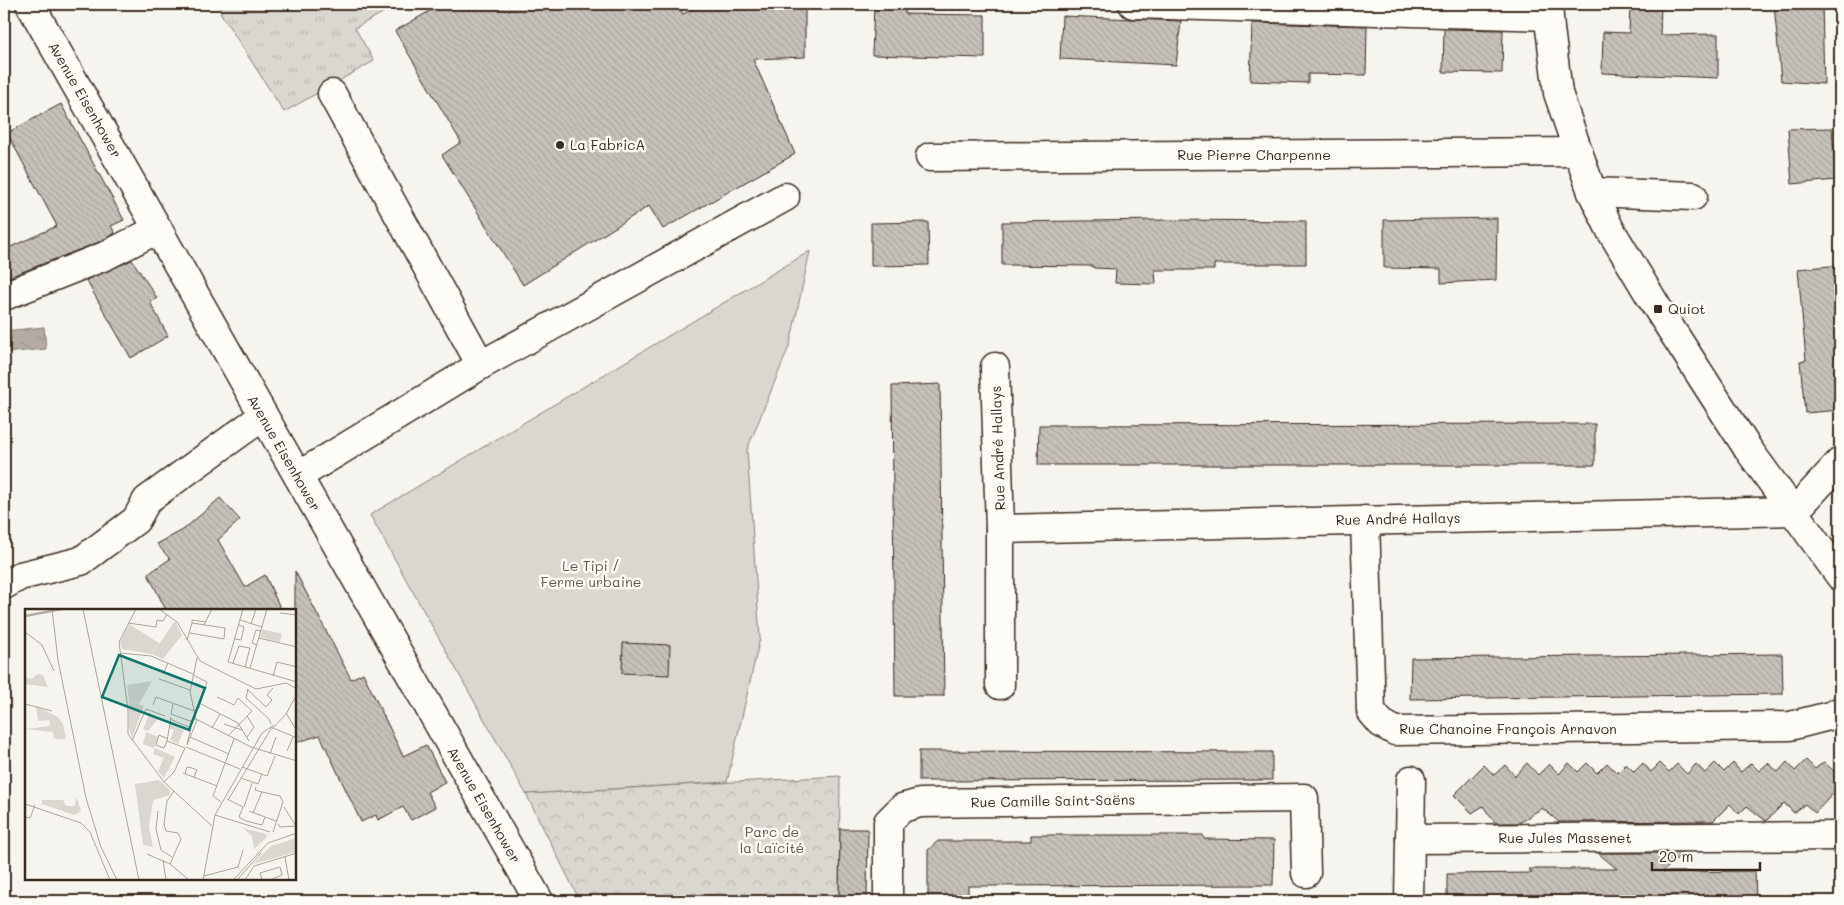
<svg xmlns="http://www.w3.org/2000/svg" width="1844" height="905" viewBox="0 0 1844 905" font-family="Mali,sans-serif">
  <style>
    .grass { fill: url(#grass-tufts); stroke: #8a8077 }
    .park { fill: url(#park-crowns); stroke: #8a8077 }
    .garden { fill: #dad6d0; stroke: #8a8077 }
    .water { fill: url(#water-ripples); stroke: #84786e }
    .building { fill: url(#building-back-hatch); stroke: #3b2a1e }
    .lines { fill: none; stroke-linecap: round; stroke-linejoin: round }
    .minor-casing { stroke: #3b2a1e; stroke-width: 31 }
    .minor { stroke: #fdfcf7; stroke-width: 28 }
    .poi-dot { fill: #3b2a1e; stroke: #fdfcf7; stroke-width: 2 }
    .labels { text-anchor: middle; stroke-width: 5; stroke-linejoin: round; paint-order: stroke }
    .street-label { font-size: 14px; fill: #3b2a1e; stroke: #fdfcf7 }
    .poi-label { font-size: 14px; fill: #3b2a1e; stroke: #fdfcf7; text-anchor: start }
    .park-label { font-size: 14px; fill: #63554a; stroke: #fdfcf7 }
    .inset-river { fill: none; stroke: #b4aca4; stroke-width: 2.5 }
    .inset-road { fill: none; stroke: #aba39b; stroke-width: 1 }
    .view { fill: #0f766e; fill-opacity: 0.15; stroke: #0f766e; stroke-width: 2.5 }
    .inset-edge { fill: none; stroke: #3b2a1e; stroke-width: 2.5 }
  </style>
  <defs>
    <pattern id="grass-tufts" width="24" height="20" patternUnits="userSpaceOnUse" patternTransform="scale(1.25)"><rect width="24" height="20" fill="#dad6d0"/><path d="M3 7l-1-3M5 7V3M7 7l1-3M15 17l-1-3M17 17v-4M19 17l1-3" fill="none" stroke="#bcb8b2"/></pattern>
    <pattern id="park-crowns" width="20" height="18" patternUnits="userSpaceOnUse" patternTransform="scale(1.25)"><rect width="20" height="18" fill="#dad6d0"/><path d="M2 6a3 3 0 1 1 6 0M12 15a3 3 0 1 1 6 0" fill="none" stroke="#bcb8b2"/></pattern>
    <pattern id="water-ripples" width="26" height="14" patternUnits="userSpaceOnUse" patternTransform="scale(1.25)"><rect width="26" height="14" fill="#b4aca4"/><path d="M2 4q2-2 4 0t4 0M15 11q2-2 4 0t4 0" fill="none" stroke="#948c85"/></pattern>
    <pattern id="building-back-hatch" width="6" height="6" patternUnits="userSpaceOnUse" patternTransform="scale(1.25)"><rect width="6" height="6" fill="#c7c1bb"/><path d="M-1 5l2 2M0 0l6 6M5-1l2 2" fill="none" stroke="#aca6a0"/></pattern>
  </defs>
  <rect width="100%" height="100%" fill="#f5f4ee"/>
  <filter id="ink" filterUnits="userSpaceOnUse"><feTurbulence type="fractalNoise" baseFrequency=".02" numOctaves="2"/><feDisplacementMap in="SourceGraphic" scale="10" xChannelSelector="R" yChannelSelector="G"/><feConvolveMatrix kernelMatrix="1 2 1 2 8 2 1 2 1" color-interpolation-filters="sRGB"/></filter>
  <g filter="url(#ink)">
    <g class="grass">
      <polygon points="220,4 399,4 355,28 374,61 284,112 221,14"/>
      <polygon points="1210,897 1209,901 987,901 987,900"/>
    </g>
    <polygon class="park" points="840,776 839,901 580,901 526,794"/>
    <polygon class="garden" points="810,251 790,344 747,450 760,638 727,782 526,794 370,515"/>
    <polygon class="water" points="44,327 46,349 4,353 4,331"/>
    <g class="building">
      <polygon points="442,4 677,4 683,14 703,4 805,4 805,57 753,59 795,154 663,229 649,206 523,285 442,155 461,142 395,31"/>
      <polygon points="874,4 906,4 905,14 985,15 985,58 872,55"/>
      <polygon points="1630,4 1661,4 1660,35 1718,34 1718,78 1602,73 1603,32 1629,33"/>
      <polygon points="1774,4 1822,4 1824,84 1781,81"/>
      <polygon points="1062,16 1181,21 1176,65 1060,59"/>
      <polygon points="1252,23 1367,26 1366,75 1308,74 1308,83 1250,81"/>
      <polygon points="1444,29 1503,30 1502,73 1443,72"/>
      <polygon points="61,104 124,220 111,226 115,233 99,242 4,279 4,250 57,226 7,133"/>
      <polygon points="1832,128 1836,180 1792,184 1788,129"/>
      <polygon points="1497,218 1496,280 1441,283 1441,269 1384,268 1384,220"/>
      <polygon points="1165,220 1306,221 1306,264 1214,264 1214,270 1155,270 1156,284 1115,283 1116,269 1094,268 1093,266 1002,265 1002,222"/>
      <polygon points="928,222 929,265 871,266 871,223"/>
      <polygon points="132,260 157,298 150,302 168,336 131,358 86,280"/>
      <polygon points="1840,265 1840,410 1805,413 1800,361 1806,360 1798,269"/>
      <polygon points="940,384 944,696 895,696 892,386"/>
      <polygon points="1595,424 1595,465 1038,465 1039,425"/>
      <polygon points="220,498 240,520 218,540 245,587 265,575 281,610 166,610 148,574 170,559 157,544 183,530"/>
      <polygon points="295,571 351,679 363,673 403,756 426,745 445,782 427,792 435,807 411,820 403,807 378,820 376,815 361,822 320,735 295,743"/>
      <polygon points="623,643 670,645 669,675 622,673"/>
      <polygon points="1782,654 1783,694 1410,699 1411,658"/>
      <polygon points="919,751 1272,752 1272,780 919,781"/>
      <polygon points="1806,760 1815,769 1824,762 1840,777 1840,786 1815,813 1805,804 1794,813 1784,803 1766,821 1747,806 1739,814 1730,804 1713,821 1559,822 1542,808 1519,823 1495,823 1483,806 1472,813 1454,795 1484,765 1494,775 1505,765 1515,776 1527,763 1538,775 1549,764 1559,774 1569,763 1578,772 1587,763 1597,773 1607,763 1617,773 1626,764 1634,772 1643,763 1651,772 1660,763 1669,772 1677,764 1687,774 1696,764 1705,773 1715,763 1724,772 1733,763 1741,772 1751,763 1759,771 1768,763 1778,772 1787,762 1795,771"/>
      <polygon points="840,829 868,829 867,901 839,901"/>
      <polygon points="1031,835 1203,835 1204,839 1274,840 1273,885 968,886 968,901 928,901 928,850 938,841 1031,841"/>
      <polygon points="1598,853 1682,853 1663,872 1755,871 1756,901 1447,901 1447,874 1532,873 1528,869 1617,869"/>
    </g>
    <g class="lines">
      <g class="minor-casing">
        <g id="minor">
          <polyline points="30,4 539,901"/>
          <polyline points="1133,4 1549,16"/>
          <polyline points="1547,4 1558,93 1592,192 1610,229 1658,309 1748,449 1840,576"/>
          <polyline points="930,157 1578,152"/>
          <polyline points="1592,192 1693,196"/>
          <polyline points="4,296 105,256 158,229"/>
          <polyline points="481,365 785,197"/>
          <polyline points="995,367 1000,529"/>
          <polyline points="298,476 481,365 332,94"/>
          <polyline points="1365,520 1371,711 1381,723 1395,731 1790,726 1833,715 1840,711"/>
          <polyline points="4,585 20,576 81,561 136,520 147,500 263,416"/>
          <polyline points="1000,685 1000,529 1795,511 1840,462"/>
          <polyline points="1410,839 1840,836"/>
          <polyline points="888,901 888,822 902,808 920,803 1304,798 1306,873"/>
          <polyline points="1409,901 1411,780"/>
        </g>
      </g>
      <use href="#minor" class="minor"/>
    </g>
  </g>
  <g class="poi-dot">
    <circle cx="560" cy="145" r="5"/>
    <rect x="1653" y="304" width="10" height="10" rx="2.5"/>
  </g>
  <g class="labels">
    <g class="street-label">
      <text transform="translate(85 100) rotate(60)" y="5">Avenue Eisenhower</text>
      <text x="1254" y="160">Rue Pierre Charpenne</text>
      <text transform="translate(998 448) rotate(-92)" y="5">Rue André Hallays</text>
      <text transform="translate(284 453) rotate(60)" y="5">Avenue Eisenhower</text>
      <text transform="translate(1398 519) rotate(-1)" y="5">Rue André Hallays</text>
      <text x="1508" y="734">Rue Chanoine François Arnavon</text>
      <text transform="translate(1053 801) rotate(-1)" y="5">Rue Camille Saint-Saëns</text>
      <text transform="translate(484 805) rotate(60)" y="5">Avenue Eisenhower</text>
      <text x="1565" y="843">Rue Jules Massenet</text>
    </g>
    <g class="poi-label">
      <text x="570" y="150">La FabricA</text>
      <text x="1668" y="314">Quiot</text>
    </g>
    <g class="park-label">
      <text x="591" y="571">Le Tipi /<tspan x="591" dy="16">Ferme urbaine</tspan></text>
      <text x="772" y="837">Parc de<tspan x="772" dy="16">la Laïcité</tspan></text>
    </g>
  </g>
  <g transform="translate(25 609)">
    <rect width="271" height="271" fill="#f5f4ee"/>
    <path d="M 11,97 L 33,108 L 38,115 L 41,130 L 29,130 L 28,123 L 0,120 L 25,117 L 24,111 L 13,112 ZM 124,106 L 134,109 L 123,122 L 118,120 ZM 145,115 L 159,121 L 153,135 L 145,131 L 149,121 L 144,119 ZM 130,139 L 150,148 L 139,169 L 133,162 L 139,149 L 128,145 ZM 51,187 L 56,202 L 49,206 L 17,195 L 17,191 L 38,191 L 41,197 L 50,197 ZM 218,219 L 241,225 L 242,228 L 229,240 L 227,227 ZM 271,229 L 271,243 L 228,255 L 246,237 Z" fill="#dad6d0"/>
    <path d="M 13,65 L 18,66 L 23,78 L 0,75 L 0,68 L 6,70 ZM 121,123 L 133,128 L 129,139 L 118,135 Z" fill="#dad6d0"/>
    <path d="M 150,12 L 157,26 L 138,50 L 127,45 ZM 237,20 L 257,25 L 255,33 L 235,28 ZM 104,92 L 119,97 L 107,129 L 103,115 ZM 134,171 L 145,181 L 145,186 L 129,191 L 127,197 L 124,218 L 128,238 L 118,236 L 110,175 Z" fill="#dad6d0"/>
    <path d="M 104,15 L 134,34 L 127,45 L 97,40 L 95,33 ZM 127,72 L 114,95 L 104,92 L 102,76 Z" fill="#dad6d0"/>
    <path class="inset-river" d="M 0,7 L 37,0"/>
    <path class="inset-road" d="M 27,0 L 33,51 L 61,189 L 76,238 L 92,271M 58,0 L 114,271M 111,0 L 94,33 L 103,101 L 103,125 L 139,173 L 187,217M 134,0 L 152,13 L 175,52 L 231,80 L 261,74 L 272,80M 218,0 L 203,53 L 272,73M 255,4 L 272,6M 215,11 L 237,18M 103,14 L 131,18 L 132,11 L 138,12 L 142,5M 167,14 L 167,11 L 181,13M 226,15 L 231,0M 179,16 L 187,0M 0,23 L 17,36 L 29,62M 165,24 L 199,30 L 200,19 L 167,14M 234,29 L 272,38M 210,30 L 216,31 L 219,18 L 214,16M 162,31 L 167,14M 232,36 L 227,34 L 231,21 L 236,22M 95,44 L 126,47 L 168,65M 172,49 L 165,83 L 171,110 L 226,138 L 272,152M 143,54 L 139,63 L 166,74M 208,54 L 214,37 L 225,39 L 220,58M 225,59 L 242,0M 248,67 L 252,53 L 272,58M 134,70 L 165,81M 222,80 L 241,98 L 247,91 L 242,86 L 248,79M 223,80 L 221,89 L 244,110 L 246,115M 192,88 L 209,96 L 213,89 L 227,102 L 203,127M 0,95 L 27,102M 148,95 L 146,105 L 165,112 L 171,110M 176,95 L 213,114 L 224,132M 128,96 L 131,88 L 169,102 L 174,99 L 182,73 L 168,66M 261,104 L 272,122M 146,108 L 142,132 L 160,139M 145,110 L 166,119 L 162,135M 199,115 L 217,121M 187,119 L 195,105M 245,119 L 248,119 L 261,105 L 272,85M 248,119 L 272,129M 165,128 L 204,145M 222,128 L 229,118 L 222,107M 107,132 L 121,100 L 140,107M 142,132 L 139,139 L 131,136 L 134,126 L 143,130M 162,136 L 172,111M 161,138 L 215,160M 262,142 L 268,128M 245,145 L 251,128M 217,158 L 242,167 L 250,147M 158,164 L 192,177M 160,165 L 162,158 L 167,159 L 172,161 L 169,168M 216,169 L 233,175 L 237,165M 139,173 L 149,163 L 160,139M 237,183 L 255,187 L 258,193M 202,190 L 218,198 L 214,208 L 221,212 L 237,216 L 240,208M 203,191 L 246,120M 196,193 L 188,187 L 209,130M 0,195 L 56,214 L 65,223 L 85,271M 219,198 L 227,174M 259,198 L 271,217M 133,202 L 131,220 L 136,241 L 147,248M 224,202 L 251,212M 228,204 L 237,183 L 230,181 L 231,178M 190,206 L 237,124 L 249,116M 190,206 L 245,223M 0,208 L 5,209 L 10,196M 253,215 L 255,218 L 271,217M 248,223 L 258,193M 122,245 L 145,255 L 164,271M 260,248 L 264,271M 138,251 L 141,271M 145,255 L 156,230 L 153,224 L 141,222 L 139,215 L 142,192 L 149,182M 179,267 L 213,258 L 218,241M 178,271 L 190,206M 208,271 L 243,234 L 272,224M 212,271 L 236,244M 220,271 L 229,257 L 272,244M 237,271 L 235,264 L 255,258 L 257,266 L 245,271"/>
    <path class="view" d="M 94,46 L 180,79 L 164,121 L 77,88 Z"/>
    <rect width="271" height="271" class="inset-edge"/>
  </g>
  <rect width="1844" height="905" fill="none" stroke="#fdfcf7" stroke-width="20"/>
  <rect x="10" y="10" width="1824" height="885" fill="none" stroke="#3b2a1e" stroke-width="2" filter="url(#ink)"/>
  <path d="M1652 862v8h108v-8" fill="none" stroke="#3b2a1e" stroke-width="2.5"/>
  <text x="1659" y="862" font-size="15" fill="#3b2a1e" stroke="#fdfcf7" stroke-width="4" paint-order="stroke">20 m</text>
</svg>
